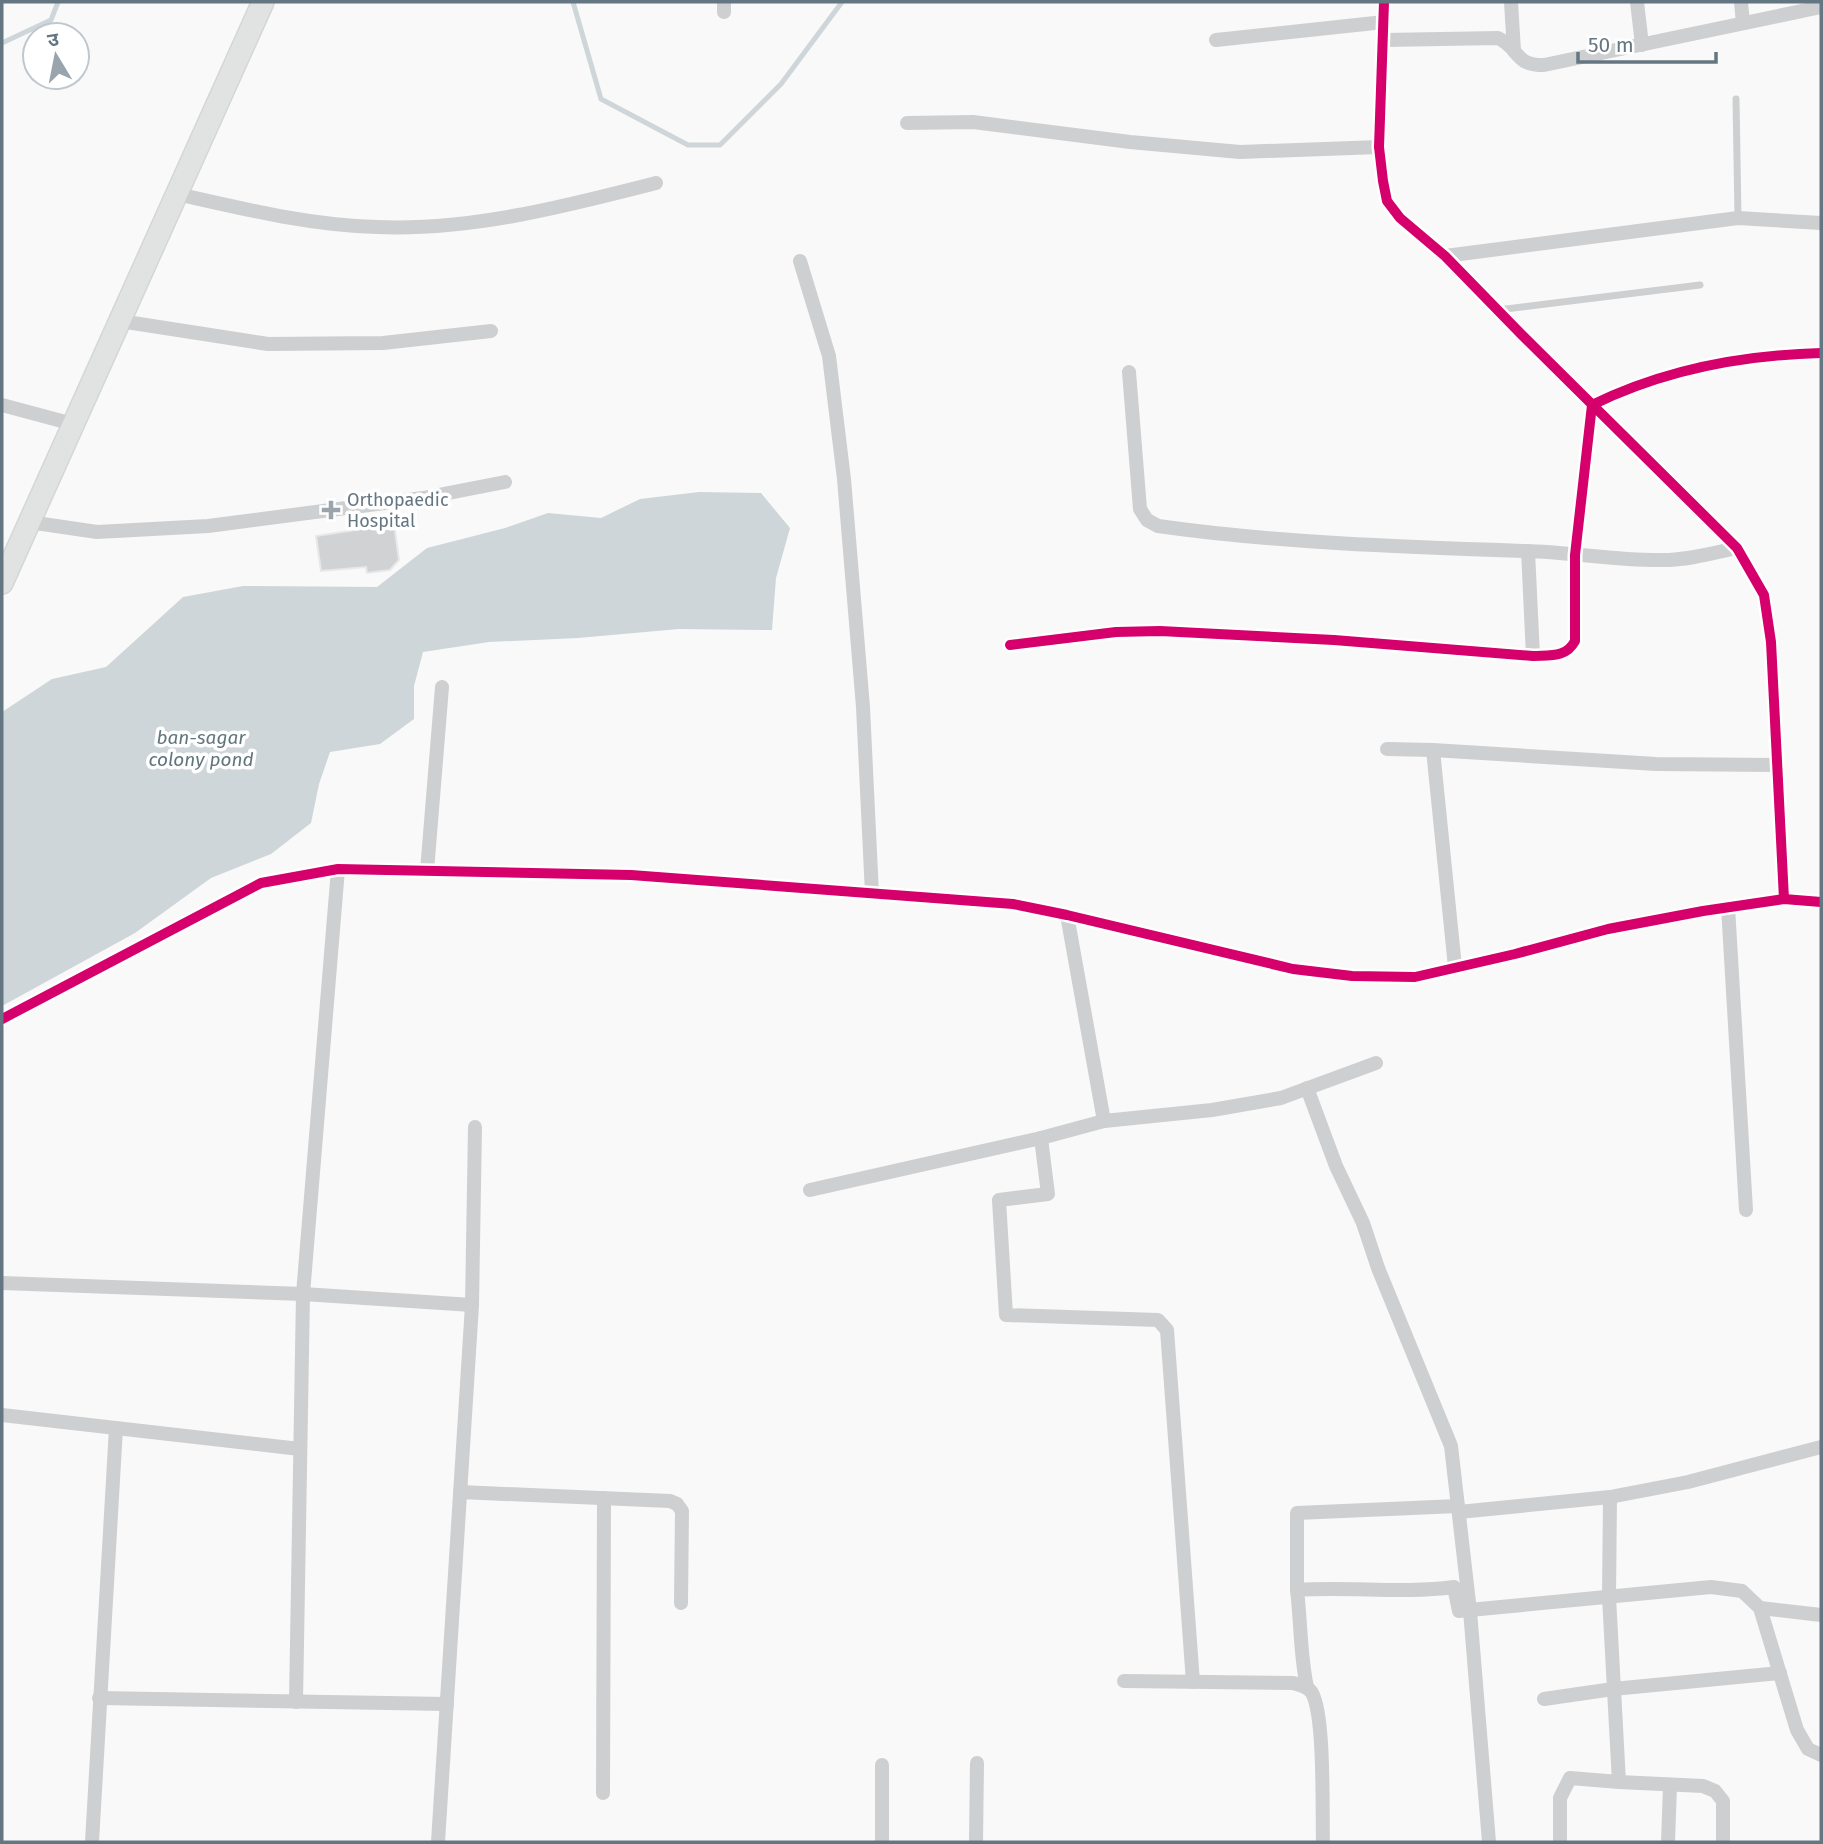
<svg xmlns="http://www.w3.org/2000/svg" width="1823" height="1844" viewBox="0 0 1823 1844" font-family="'Fira Sans','Noto Sans Devanagari',sans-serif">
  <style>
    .water { fill: #ced6d9 }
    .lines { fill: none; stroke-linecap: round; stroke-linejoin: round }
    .stream { stroke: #ced6d9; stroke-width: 5 }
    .building { fill: #d0d2d3; stroke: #e8e8e8; stroke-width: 2 }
    .secondary-casing { stroke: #d5d6d7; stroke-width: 24 }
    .lane { stroke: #cecfd0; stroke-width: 7 }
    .street { stroke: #cecfd0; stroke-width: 14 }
    .secondary { stroke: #e1e2e2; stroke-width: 21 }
    .cycleway-casing { stroke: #fff; stroke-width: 15 }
    .cycleway { stroke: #d6006c; stroke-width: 10 }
    .poi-dot { fill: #99a4ac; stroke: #fff; stroke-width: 2.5 }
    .labels { text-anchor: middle; stroke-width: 7; stroke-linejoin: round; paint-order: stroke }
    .poi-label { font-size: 18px; fill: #657683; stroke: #fff; text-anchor: start }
    .water-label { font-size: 19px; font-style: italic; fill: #60757c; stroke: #fff }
  </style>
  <rect width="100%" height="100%" fill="#f9f9f9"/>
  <polygon class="water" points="699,492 761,493 790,528 776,578 772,630 679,629 578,638 489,642 423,652 414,686 414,719 380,744 330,752 319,784 311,823 271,854 211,878 135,933 2,1006 2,712 52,679 106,667 183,597 243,586 377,587 427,548 505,528 548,513 601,518 640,499"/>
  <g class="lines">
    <g class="stream">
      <polyline points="573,2 601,99 688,145 720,145 781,84 842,2"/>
      <polyline points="2,43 51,20 58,2"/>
    </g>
  </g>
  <polygon class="building" points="394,524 399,560 390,570 367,573 366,567 321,571 316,536"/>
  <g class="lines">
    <g class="secondary-casing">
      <polyline id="secondary" points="2,583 263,2"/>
    </g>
    <g class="lane">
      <polyline points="1736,99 1738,218"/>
      <polyline points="1498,310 1700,285"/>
    </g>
    <g class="street">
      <polyline points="1384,2 1379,147 1383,181 1387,201 1400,218 1445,256 1521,334 1737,548 1764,595 1771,642 1784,899"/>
      <polyline points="1511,2 1514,51"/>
      <polyline points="1637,2 1642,45"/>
      <polyline points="1741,2 1743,23"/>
      <polyline points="724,12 724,2"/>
      <polyline points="1216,40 1384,22"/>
      <path d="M 1384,40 L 1498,38 C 1521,49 1513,65 1544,65 L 1821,7"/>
      <polyline points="907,123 973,122 1130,142 1240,152 1379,147"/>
      <path d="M 177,194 C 243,209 309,225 377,227 C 471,231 566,206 656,183"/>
      <polyline points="1445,256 1738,218 1821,223"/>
      <polyline points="800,261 829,356 844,479 863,707 872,894"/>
      <polyline points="120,321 268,344 383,343 491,331"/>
      <path d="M 1129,372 L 1140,509 L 1147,520 L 1158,526 C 1279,543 1403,547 1525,551 C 1572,552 1617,561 1664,560 C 1688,560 1713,553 1737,548"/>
      <polyline points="2,405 73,424"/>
      <polyline points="29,522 97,532 208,526 423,498 505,482"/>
      <polyline points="1528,551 1533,656"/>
      <path d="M 1010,645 L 1116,632 L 1160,631 L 1334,640 L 1533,656 C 1550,655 1566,658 1575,641 L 1575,555 L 1592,405 C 1663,370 1743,355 1821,353"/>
      <polyline points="1387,749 1433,750 1656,764 1775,765"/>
      <polyline points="1433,750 1455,967"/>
      <polyline points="427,871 442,687"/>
      <polyline points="1728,907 1746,1210"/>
      <polyline points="1067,915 1104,1121"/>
      <polyline points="2,1019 261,883 338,869 631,875 1013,904 1067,915 1293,969 1352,976 1415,977 1515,954 1608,929 1703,911 1784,899 1821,902"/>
      <polyline points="1307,1088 1336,1166 1363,1223 1378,1268 1451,1446 1470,1611 1489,1842"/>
      <polyline points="1041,1138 1048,1194 999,1200 1006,1315 1158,1320 1167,1330 1193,1682"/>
      <polyline points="810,1190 1041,1138 1104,1121 1212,1110 1281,1098 1376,1063"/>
      <polyline points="2,1283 303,1294 472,1305"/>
      <polyline points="2,1415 300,1449"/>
      <polyline points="460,1492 670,1501 677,1504 682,1511 681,1603"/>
      <polyline points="1459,1512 1610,1497"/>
      <polyline points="1297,1590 1297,1513 1458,1506"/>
      <polyline points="1760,1608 1821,1615"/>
      <path d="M 1124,1681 L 1293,1683 C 1300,1685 1308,1686 1312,1693 C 1325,1716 1322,1811 1323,1842"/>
      <path d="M 1307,1687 C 1300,1655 1301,1623 1297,1590 C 1349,1586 1401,1594 1454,1587 L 1459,1611 L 1711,1587 L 1742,1591 L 1760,1608 L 1797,1730 L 1808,1749 L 1821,1755"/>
      <polyline points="99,1698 447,1704"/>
      <polyline points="1544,1699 1613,1689 1780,1673"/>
      <polyline points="296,1702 303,1294 338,869"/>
      <polyline points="1619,1782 1703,1786 1715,1791 1723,1801 1723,1842"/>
      <polyline points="603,1793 604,1498"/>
      <polyline points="92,1842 116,1428"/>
      <polyline points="438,1842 472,1305 475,1127"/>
      <polyline points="882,1842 882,1765"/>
      <polyline points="976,1842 977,1763"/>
      <polyline points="1560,1842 1560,1798 1570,1778 1619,1782 1609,1597 1610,1497 1688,1482 1821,1447"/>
      <polyline points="1668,1842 1670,1786"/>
    </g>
    <use href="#secondary" class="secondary"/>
    <g class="cycleway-casing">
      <g id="cycleway">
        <polyline points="1384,2 1379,147 1383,181 1387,201 1400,218 1445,256 1521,334 1737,548 1764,595 1771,642 1784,899"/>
        <path d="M 1010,645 L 1116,632 L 1160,631 L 1334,640 L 1533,656 C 1550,655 1566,658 1575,641 L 1575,555 L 1592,405 C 1663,370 1743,355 1821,353"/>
        <polyline points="2,1019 261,883 338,869 631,875 1013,904 1067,915 1293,969 1352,976 1415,977 1515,954 1608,929 1703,911 1784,899 1821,902"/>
      </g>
    </g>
    <use href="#cycleway" class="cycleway"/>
  </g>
  <path class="poi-dot" d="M327.5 499.5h7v7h7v7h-7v7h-7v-7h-7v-7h7z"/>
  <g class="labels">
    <g class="poi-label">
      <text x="347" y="506">Orthopaedic<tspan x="347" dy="21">Hospital</tspan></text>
    </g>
    <g class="water-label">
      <text x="201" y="744">ban-sagar<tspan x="201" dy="22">colony pond</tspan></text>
    </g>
  </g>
  <rect width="1823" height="1844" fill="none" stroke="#657683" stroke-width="7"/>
  <g transform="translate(56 56) rotate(350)"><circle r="33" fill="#ffffff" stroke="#c1c8cd" stroke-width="2"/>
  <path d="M0-5L12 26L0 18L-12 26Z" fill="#99a4ac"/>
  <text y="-10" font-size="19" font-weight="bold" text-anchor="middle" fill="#657683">उ</text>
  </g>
  <path d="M1578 52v10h138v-10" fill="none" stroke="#657683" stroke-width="3.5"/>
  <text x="1588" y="52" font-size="21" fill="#657683" stroke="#ffffff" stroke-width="5" paint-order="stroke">50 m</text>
</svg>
